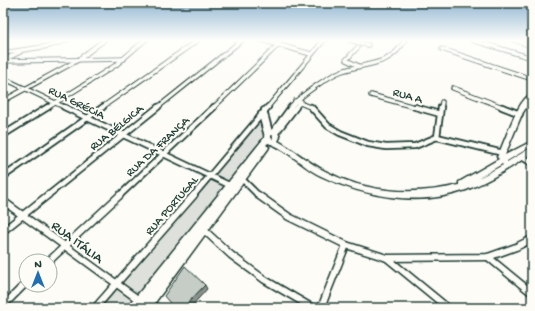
<svg xmlns="http://www.w3.org/2000/svg" width="535" height="311" viewBox="0 0 535 311" font-family="'Gochi Hand',sans-serif">
  <style>
    .green { fill: #dde0db; stroke: #7e8e88 }
    .lines { fill: none; stroke-linecap: round; stroke-linejoin: round }
    .street-far2-casing { stroke: #1f3d34; stroke-width: 5.5 }
    .street-far1-casing { stroke: #1f3d34; stroke-width: 8 }
    .street-casing { stroke: #1f3d34; stroke-width: 9 }
    .secondary-casing { stroke: #1f3d34; stroke-width: 3 }
    .street-far2 { stroke: #fdfcf7; stroke-width: 3.5 }
    .street-far1 { stroke: #fdfcf7; stroke-width: 4.5 }
    .street { stroke: #fdfcf7; stroke-width: 6 }
    .secondary { fill: #fdfcf7; fill-rule: evenodd }
    .shaded-wall { fill: #8b908b; stroke: #1f3d34 }
    .building { fill: #c6cdc7; stroke: #1f3d34 }
    .labels { text-anchor: middle; stroke-width: 4; stroke-linejoin: round; paint-order: stroke }
    .street-label { font-size: 12px; fill: #1f3d34; stroke: #fdfcf7 }
    .near-street-label { font-size: 14px; fill: #1f3d34; stroke: #fdfcf7 }
  </style>
  <rect width="100%" height="100%" fill="#fdfcf7"/>
  <filter id="ink" filterUnits="userSpaceOnUse"><feTurbulence type="fractalNoise" baseFrequency=".025" numOctaves="2"/><feDisplacementMap in="SourceGraphic" scale="8" xChannelSelector="R" yChannelSelector="G"/><feConvolveMatrix kernelMatrix="1 2 1 2 8 2 1 2 1" color-interpolation-filters="sRGB"/></filter>
  <g filter="url(#ink)">
    <polygon class="green" points="260,118 265,133 263,138 130,308 101,308 211,180"/>
    <g class="lines">
      <g class="street-far2-casing">
        <g id="street-far2">
          <polyline points="262,40 311,54"/>
          <polyline points="350,40 368,45"/>
          <polyline points="472,40 532,58"/>
          <polyline points="514,40 532,46"/>
          <polyline points="358,47 346,60 359,66"/>
          <polyline points="442,49 532,79"/>
          <polyline points="3,53 49,46 67,40"/>
          <polyline points="4,60 20,52"/>
          <polyline points="3,61 124,59"/>
          <polyline points="3,78 66,108"/>
          <polyline points="453,88 505,108"/>
          <polyline points="371,95 418,108"/>
          <polyline points="3,101 78,60 104,40"/>
          <polyline points="295,101 312,108"/>
          <polyline points="47,108 116,65 145,40"/>
          <polyline points="101,108 198,40"/>
          <polyline points="157,108 242,40"/>
          <polyline points="213,108 278,45"/>
          <polyline points="267,108 324,40"/>
          <path d="M 290,108 C 297,98 330,75 342,71 C 368,62 390,67 405,40"/>
          <polyline points="295,108 301,101"/>
          <polyline points="441,108 442,102"/>
        </g>
      </g>
      <g class="street-far1-casing">
        <g id="street-far1">
          <polyline points="64,107 229,185"/>
          <polyline points="311,107 328,126 340,133 368,144 386,147 415,146 437,137 503,153"/>
          <polyline points="415,107 440,114"/>
          <polyline points="502,107 520,114"/>
          <polyline points="264,110 270,133"/>
          <polyline points="261,114 267,136"/>
          <polyline points="272,133 291,107"/>
          <polyline points="275,134 296,107"/>
          <polyline points="3,135 48,107"/>
          <polyline points="437,137 441,107"/>
          <polyline points="522,157 532,163"/>
          <polyline points="3,177 103,107"/>
          <polyline points="242,179 259,196"/>
          <polyline points="47,196 158,107"/>
          <polyline points="119,196 214,107"/>
          <polyline points="193,196 268,107"/>
        </g>
      </g>
      <g class="street-casing">
        <g id="street">
          <polyline points="258,195 289,217 346,245 387,258 488,257 516,247 532,239"/>
          <polyline points="3,201 139,300"/>
          <polyline points="204,230 231,255 265,280 313,308"/>
          <polyline points="3,231 48,195"/>
          <polyline points="488,257 532,293"/>
          <polyline points="387,258 448,308"/>
          <polyline points="49,261 120,195"/>
          <polyline points="148,303 159,308"/>
          <polyline points="3,306 26,283"/>
          <polyline points="95,308 194,195"/>
          <polyline points="321,308 346,245"/>
        </g>
      </g>
      <g class="secondary-casing">
        <path id="secondary" d="M 532,93 L 532,99 L 522,114 L 505,155 L 532,141 L 532,146 L 507,161 L 507,162 L 532,147 L 532,153 C 511,168 489,181 466,190 C 419,207 365,197 321,176 C 302,167 288,149 268,143 L 266,145 L 269,147 L 268,149 L 151,308 L 129,308 L 130,304 L 264,138 C 264,131 271,129 277,131 L 280,137 L 278,141 C 294,150 309,163 325,171 C 366,193 414,196 459,185 L 459,182 L 499,159 L 497,157 C 506,141 516,101 532,93 ZM 271,135 L 273,135 L 273,139 L 271,138 ZM 502,164 L 503,165 L 477,179 Z"/>
      </g>
      <use href="#street-far2" class="street-far2"/>
      <use href="#street-far1" class="street-far1"/>
      <use href="#street" class="street"/>
      <use href="#secondary" class="secondary"/>
    </g>
    <polygon class="shaded-wall" points="205,285 207,289 190,308 183,308"/>
    <polygon class="building" points="185,266 205,285 183,308 174,308 164,296"/>
  </g>
  <linearGradient id="sky" x2="0" y2="1"><stop stop-color="#91b6d2"/><stop offset="0.48" stop-color="#fefefb"/><stop offset="1" stop-color="#fefefb" stop-opacity="0"/></linearGradient>
  <rect width="535" height="84" fill="url(#sky)"/>
  <g class="labels">
    <g class="street-label">
      <text transform="translate(408 95) rotate(16)" y="4">RUA A</text>
      <text transform="translate(77 102) rotate(26)" y="4">RUA GRÉCIA</text>
      <text transform="translate(116 127) rotate(-39)" y="4">RUA BÉLGICA</text>
      <text transform="translate(157 146) rotate(-43)" y="4">RUA DA FRANÇA</text>
      <text transform="translate(171 205) rotate(-49)" y="4">RUA PORTUGAL</text>
    </g>
    <g class="near-street-label">
      <text transform="translate(78 241) rotate(37)" y="5">RUA ITÁLIA</text>
    </g>
  </g>
  <rect width="535" height="311" fill="none" stroke="#fdfcf7" stroke-width="16"/>
  <rect x="8" y="8" width="519" height="295" fill="none" stroke="#1f3d34" stroke-width="1.5" filter="url(#ink)"/>
  <g transform="translate(38 273)"><circle r="19" fill="#fdfcf7" stroke="#a4b0a9"/>
  <path d="M0-3L7 15L0 10L-7 15Z" fill="#1f6fb2"/>
  <text y="-6" font-size="11" font-weight="bold" text-anchor="middle" fill="#1f3d34">N</text>
  </g>
</svg>
